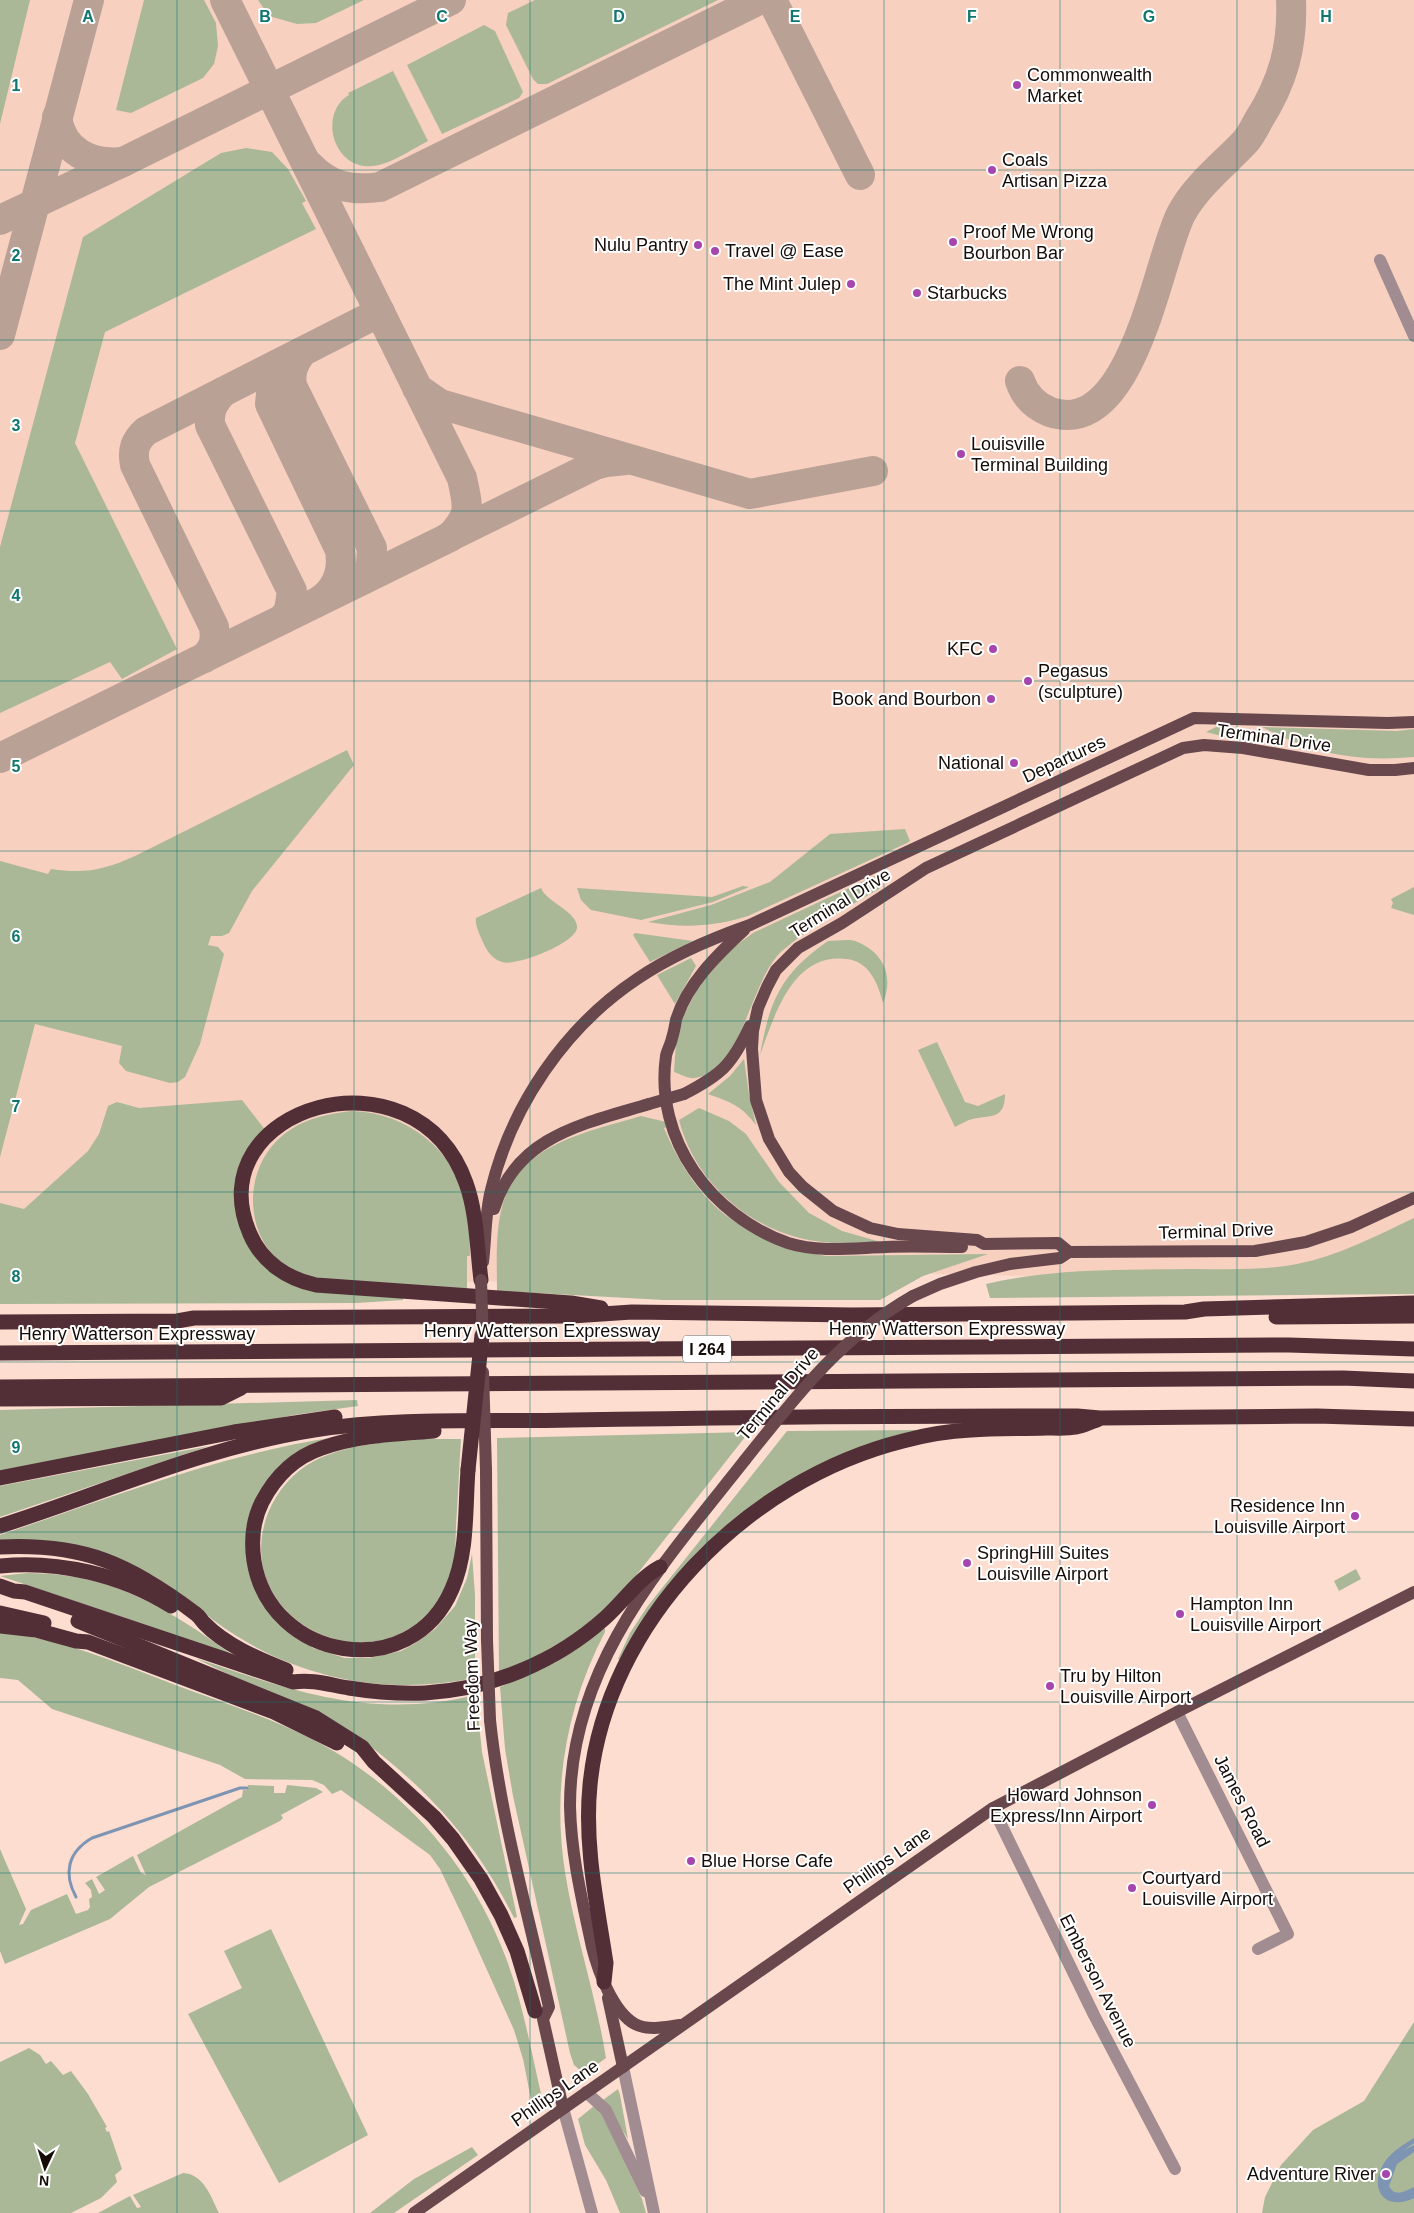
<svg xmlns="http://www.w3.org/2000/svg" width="1414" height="2213" viewBox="0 0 1414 2213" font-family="Helvetica,sans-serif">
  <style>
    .built { fill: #f7d0c0 }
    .green { fill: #aab898 }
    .water { fill: #7d94b3 }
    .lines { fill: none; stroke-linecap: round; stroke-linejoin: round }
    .stream { stroke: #7d94b3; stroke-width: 3 }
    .taxiway { stroke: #baa196; stroke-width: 30 }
    .minor { stroke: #a18d91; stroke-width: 12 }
    .major { stroke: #68474d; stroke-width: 12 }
    .highway { stroke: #522e36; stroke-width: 15 }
    .major-bridge { stroke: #68474d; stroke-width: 12 }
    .highway-bridge { stroke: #522e36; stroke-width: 15 }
    .grid { fill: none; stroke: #0f766e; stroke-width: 1; stroke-opacity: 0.55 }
    .poi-dot { fill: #a645ad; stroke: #fff; stroke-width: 2 }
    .labels { text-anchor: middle; stroke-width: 4; stroke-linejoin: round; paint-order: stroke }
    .shield { fill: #fff; stroke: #5b5451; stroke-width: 1 }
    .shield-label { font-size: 16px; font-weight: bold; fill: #150b07 }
    .poi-label { font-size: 18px; fill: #150b07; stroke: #fff; text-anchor: start }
    .street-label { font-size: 18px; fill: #150b07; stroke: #fff }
    .grid-label { font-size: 16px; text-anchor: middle; font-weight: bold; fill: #0f766e; stroke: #fff; stroke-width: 4; stroke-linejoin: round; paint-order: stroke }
  </style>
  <rect width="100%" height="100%" fill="#fdddd0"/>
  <polygon class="built" points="0,0 1414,0 1414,1285 896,1273 214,1287 0,1297"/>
  <g class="green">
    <polygon points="0,0 30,0 0,124"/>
    <polygon points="144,0 204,0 216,23 218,46 214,64 203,78 131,113 116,110"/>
    <polygon points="258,0 364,0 316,23 297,24 269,16"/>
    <polygon points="535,0 718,0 547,84 538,84 533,79 506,25 508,13"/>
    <polygon points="484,25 495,31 523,92 519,98 442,134 407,65"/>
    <path d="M 393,71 L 428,141 C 410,150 385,169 364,166 C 330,161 321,111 349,95 L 348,93 Z"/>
    <polygon points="246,148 272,152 288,169 306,201 302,203 316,229 105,332 75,443 177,649 122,679 110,662 0,713 0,547 83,237 221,153"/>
    <polygon points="1218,726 1234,727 1254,739 1254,742 1252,744 1206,732"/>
    <path d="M 1262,727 L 1397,731 L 1414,729 L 1414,757 C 1355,762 1314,754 1262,727 Z"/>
    <path d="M 347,750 L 354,765 L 252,891 L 229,933 L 222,936 L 211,936 L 208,945 L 218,947 L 224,954 L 200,1044 L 185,1077 L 178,1082 L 170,1083 L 126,1071 L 119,1063 L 122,1046 L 35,1024 L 0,1157 L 0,861 L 48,874 L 51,869 C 85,874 104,870 135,856 Z"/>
    <path d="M 905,829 L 910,841 L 907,843 L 748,916 C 714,927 683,928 648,922 L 711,905 L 770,882 L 830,834 Z"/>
    <path d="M 881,873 L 879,889 C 847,908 810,926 782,951 C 749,981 743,1072 695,1078 C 689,1079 680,1074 674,1072 L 676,1042 L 684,1015 L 700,984 L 730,950 L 753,933 Z"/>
    <polygon points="743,886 749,887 713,902 641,920 591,910 581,900 577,888 712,897"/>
    <polygon points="1414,887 1414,915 1391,908 1393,903 1391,899"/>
    <path d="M 541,888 C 546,902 575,910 577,926 C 580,942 516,967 502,962 C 491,959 486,949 482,940 C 479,933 475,925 476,918 Z"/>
    <polygon points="635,933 693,941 650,962 633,935"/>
    <path d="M 828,941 C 836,941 848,939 855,941 C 884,952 894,976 883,1003 C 878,984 870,962 847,959 C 793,952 775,1014 760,1055 C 770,999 781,974 828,941 Z"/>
    <polygon points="691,958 696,966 675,1004 657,975"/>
    <path d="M 937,1042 L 965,1102 L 978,1106 L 1005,1094 C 1005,1122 988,1114 969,1120 C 964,1122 959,1125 955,1127 L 918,1050 Z"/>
    <path d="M 744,1059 L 749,1094 L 756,1125 C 741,1105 730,1102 708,1094 L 730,1076 Z"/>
    <path d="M 242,1100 L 266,1131 L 238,1211 C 242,1234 256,1251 269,1270 L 403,1298 L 403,1300 L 357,1303 L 0,1304 L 0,1203 L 24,1209 L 88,1151 L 99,1134 L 108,1106 L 117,1102 L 139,1108 Z"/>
    <path d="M 699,1108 L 729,1121 L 746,1134 L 779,1182 L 809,1213 L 842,1231 L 884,1243 C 862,1243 838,1245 816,1241 C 751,1232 695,1183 679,1120 Z"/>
    <path d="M 352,1111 C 409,1113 454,1150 468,1206 C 472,1221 469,1240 470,1256 L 467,1256 L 467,1289 C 436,1287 404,1285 373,1283 C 346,1281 316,1282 291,1269 C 243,1242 241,1170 282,1136 C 302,1119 326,1114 352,1111 Z"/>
    <path d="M 641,1116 L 666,1122 L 667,1127 L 664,1128 C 678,1162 703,1203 736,1222 C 748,1229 762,1233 775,1239 C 792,1246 808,1253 826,1256 L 988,1254 L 923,1276 L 880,1300 L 664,1300 L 497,1291 C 497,1264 495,1234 502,1207 C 517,1144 588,1132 641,1116 Z"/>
    <path d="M 1414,1218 L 1414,1294 L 990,1298 L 986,1284 C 1055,1268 1121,1270 1191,1269 C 1226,1269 1262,1271 1297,1264 C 1338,1256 1376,1236 1414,1218 Z"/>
    <polygon points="357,1400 358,1406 294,1415 0,1473 0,1410"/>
    <polygon points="919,1430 741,1516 622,1661 618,1659 630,1633 647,1607 787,1431"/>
    <polygon points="749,1432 616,1601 583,1629 533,1658 499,1672 497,1438"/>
    <path d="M 335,1437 L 299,1453 L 248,1536 L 283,1627 L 313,1648 L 345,1658 L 369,1658 L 401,1651 L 414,1644 L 435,1629 L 455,1606 L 467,1578 L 472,1554 L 475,1595 L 475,1678 C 391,1695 308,1681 235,1635 C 206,1617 181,1592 152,1575 C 141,1569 123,1568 111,1566 C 74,1557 37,1549 0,1541 L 0,1535 C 110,1498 219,1455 335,1437 Z"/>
    <path d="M 410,1439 L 461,1439 C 459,1468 458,1497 456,1526 C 455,1544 457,1566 449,1582 C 394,1701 225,1626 268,1513 C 277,1491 293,1472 314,1461 C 343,1446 378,1443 410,1439 Z"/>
    <polygon points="209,1446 0,1517 0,1486"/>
    <polygon points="1356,1569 1361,1579 1339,1591 1334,1581"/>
    <path d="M 28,1573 C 111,1573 165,1607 231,1654 L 0,1576 Z"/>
    <path d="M 605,1628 L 605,1632 C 566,1707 552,1788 565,1872 C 575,1935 596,1995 606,2058 L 584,2074 L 574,2065 L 570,2053 L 513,1796 L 505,1749 L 500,1687 L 556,1662 Z"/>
    <path d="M 0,1632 C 66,1639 127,1667 189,1690 C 230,1705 273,1719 312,1739 C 401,1785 471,1864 506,1958 C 523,2003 531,2051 542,2098 L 539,2106 L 533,2104 L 531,2099 L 523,2059 L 514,2030 L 464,1919 L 440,1869 L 430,1855 L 341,1790 L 332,1794 L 324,1785 L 312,1780 L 245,1779 L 220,1765 L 52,1709 L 18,1680 L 0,1678 Z"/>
    <path d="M 195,1658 C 293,1691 371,1720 476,1695 L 482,1752 L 517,1917 L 514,1918 C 477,1843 429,1790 362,1740 Z"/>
    <polygon points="248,1785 274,1786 274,1793 285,1793 287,1785 316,1788 323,1792 281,1815 283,1818 280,1821 149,1887 110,1919 5,1964 0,1951 0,1849 26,1909 19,1925 23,1924 31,1910 67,1894 76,1914 88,1910 90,1907 89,1899 92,1897 91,1890 85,1883 92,1879 99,1894 105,1890 96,1877 133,1856 141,1873 146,1875 137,1855 238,1799 242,1797 243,1790 247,1790"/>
    <polygon points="271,1929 368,2135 279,2183 188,2014 242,1988 224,1951"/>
    <polygon points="1414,2022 1414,2213 1262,2213 1265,2197 1281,2165 1313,2130 1364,2101"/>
    <polygon points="29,2048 40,2055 46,2064 51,2061 63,2075 71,2071 88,2094 107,2127 105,2128 107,2132 109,2131 122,2169 115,2175 117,2182 101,2198 71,2213 0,2213 0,2062"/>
    <polygon points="618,2089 620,2095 628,2139 603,2100"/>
    <polygon points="594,2106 602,2113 642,2199 646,2213 620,2213 606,2180 585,2145 578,2119"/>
    <polygon points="472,2147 478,2155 394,2213 370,2213 414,2179"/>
    <path d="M 183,2173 C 204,2174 211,2197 219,2213 L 98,2213 L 130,2196 L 137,2208 L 141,2207 L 133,2195 Z"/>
  </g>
  <path class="water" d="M 1414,2138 L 1414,2143 L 1404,2150 L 1414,2145 L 1414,2152 L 1397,2164 L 1389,2186 C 1395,2198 1405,2191 1414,2187 L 1414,2198 C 1385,2212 1368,2189 1384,2163 C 1391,2152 1403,2145 1414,2138 Z"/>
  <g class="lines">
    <path class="stream" d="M 76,1897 C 63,1873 68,1852 92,1838 L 240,1788 L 247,1788"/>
    <g class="taxiway">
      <polyline points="772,0 860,175"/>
      <path d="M 57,117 C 62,152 91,165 123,162"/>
      <path d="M 309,165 C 330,187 351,191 380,187 L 759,0"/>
      <polyline points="0,220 123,162 451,0"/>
      <polyline points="0,335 89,0"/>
      <path d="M 302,352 C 293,364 290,372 292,386 L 372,548 L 371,565 L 364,579"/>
      <path d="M 286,361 L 272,384 L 270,404 L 340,550 C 343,569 338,587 322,599"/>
      <path d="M 1020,381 C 1025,396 1035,406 1050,412 C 1133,440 1157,261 1181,214 C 1196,186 1222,166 1244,143 C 1250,137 1254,129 1258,121 C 1283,82 1293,46 1291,0"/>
      <polyline points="417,388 440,404 750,494 873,471"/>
      <path d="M 223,392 C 213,403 209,410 210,425 L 292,591 L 289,610 L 283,619"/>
      <polyline points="449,537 595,465 606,462 626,460"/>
      <path d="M 204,658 C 214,649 216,640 214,627 L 135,465 C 132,450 135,441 146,431 L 380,312"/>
      <path d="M 0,758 L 450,537 C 472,513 468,508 462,478 L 225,0"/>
    </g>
    <g class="minor">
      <polyline points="1380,260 1414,336"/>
      <polyline points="1177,1712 1288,1934 1258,1949"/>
      <polyline points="993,1808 1094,2015 1175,2169"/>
      <polyline points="623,2067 654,2213"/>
      <polyline points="586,2092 606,2110 645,2191"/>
      <polyline points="563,2108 592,2213"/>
    </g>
    <g class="major">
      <path d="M 744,930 C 717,955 687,984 676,1020 C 675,1026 674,1032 672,1038 C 671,1044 667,1050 666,1056 C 654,1139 711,1216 788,1243 C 819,1253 854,1248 886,1247 C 911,1246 936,1247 962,1247"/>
      <path d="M 684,1094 C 721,1075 732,1065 750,1026"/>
      <path d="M 494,1209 C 516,1136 583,1124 649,1104"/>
      <polyline points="1069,1252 1058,1243 984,1244 977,1240 898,1234 870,1228 833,1211 803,1187 789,1172 769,1139 756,1100 752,1049 753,1031 758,1008 767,987 776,970 798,948 842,923 926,868 1183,748 1204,745 1243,748 1369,770 1395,770 1414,768"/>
      <path d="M 483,1262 C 486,1238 485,1213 491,1190 C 511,1106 565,1027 637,979 C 669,957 713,938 750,925 L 1194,718 L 1388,723 L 1414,722"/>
      <polyline points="913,1296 940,1284 976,1272 1010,1264 1060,1258 1069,1252 1255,1251 1306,1242 1351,1227 1414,1198"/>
      <polyline points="486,1470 487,1640"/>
      <path d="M 490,1720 C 500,1816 528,1913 549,2007 L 543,2019 L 563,2108"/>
      <polyline points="608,1998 623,2067"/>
      <path d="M 680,2025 C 666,2027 648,2031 635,2024 C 613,2012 598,1971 592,1947 C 582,1900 571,1854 570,1806 C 570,1664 663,1564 745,1460"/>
      <polyline points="414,2213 993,1808 1177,1712 1414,1592"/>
    </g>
    <g class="highway">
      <path d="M 481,1280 C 477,1249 477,1213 466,1183 C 415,1041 195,1107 250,1234 C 262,1262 287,1279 316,1285 L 571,1303 L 601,1308"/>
      <polyline points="1276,1317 1414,1316"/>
      <polyline points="0,1322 177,1321 194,1318 572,1316 632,1312 852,1315 1185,1312 1204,1309 1414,1303"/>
      <polyline points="0,1353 1289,1345 1414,1349"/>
      <polyline points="0,1387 1343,1378 1414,1381"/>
      <polyline points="0,1399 221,1398 241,1388"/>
      <path d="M 434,1431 C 397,1434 358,1435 322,1448 C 295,1457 275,1477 262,1502 C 253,1520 251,1541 254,1561 C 270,1661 411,1685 452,1589 C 468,1553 465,1509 468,1470"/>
      <polyline points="0,1478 234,1432 335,1417"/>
      <path d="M 0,1526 C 104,1493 205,1447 314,1430 C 399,1417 486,1422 572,1420 C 740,1417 908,1416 1077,1416 L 1100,1418 L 1317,1416 L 1414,1419"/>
      <path d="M 0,1547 C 84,1543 130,1564 196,1614 C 200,1617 201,1620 204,1623 C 225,1645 258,1659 286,1670"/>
      <path d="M 0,1566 C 58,1560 122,1575 171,1606"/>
      <path d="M 0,1586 L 14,1591 L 25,1592 L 293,1682 C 313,1679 330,1685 349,1688 C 374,1692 400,1694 425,1693 C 491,1689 556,1662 605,1618 C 624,1601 638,1579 660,1567"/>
      <polyline points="0,1613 44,1623"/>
      <polyline points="78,1621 316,1718 362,1747 374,1762 434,1817 453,1839 481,1879 501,1915 517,1951 535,2011"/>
      <polyline points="0,1626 36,1630 76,1641 88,1642 274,1712 337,1743"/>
      <path d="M 604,1982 L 606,1963 C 597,1904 584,1845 590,1785 C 606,1621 747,1480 903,1441 C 925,1435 948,1431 971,1430 C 996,1428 1021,1429 1046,1428 C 1055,1428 1067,1429 1076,1427 C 1083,1426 1090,1422 1097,1420"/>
    </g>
    <g class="major-bridge">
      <polyline points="649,1104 684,1094"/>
      <polyline points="481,1280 483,1345"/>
      <polyline points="483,1372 486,1470"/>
      <path d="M 745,1460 C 796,1396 841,1337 913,1296"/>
      <polyline points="487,1640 490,1720"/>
    </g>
    <polyline class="highway-bridge" points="468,1470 482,1335"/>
  </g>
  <path class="grid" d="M 177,0 L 177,2213M 354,0 L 354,2213M 530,0 L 530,2213M 707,0 L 707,2213M 884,0 L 884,2213M 1060,0 L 1060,2213M 1237,0 L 1237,2213M 0,170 L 1414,170M 0,340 L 1414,340M 0,511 L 1414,511M 0,681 L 1414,681M 0,851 L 1414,851M 0,1021 L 1414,1021M 0,1192 L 1414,1192M 0,1362 L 1414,1362M 0,1532 L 1414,1532M 0,1702 L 1414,1702M 0,1873 L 1414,1873M 0,2043 L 1414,2043"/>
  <g class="poi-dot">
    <circle cx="1017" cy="85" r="5"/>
    <circle cx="992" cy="170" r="5"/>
    <circle cx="953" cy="242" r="5"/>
    <circle cx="698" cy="245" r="5"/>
    <circle cx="715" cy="251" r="5"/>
    <circle cx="851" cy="284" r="5"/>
    <circle cx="917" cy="293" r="5"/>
    <circle cx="961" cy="454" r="5"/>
    <circle cx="993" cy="649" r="5"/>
    <circle cx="1028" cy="681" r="5"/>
    <circle cx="991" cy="699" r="5"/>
    <circle cx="1014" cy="763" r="5"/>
    <circle cx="1355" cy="1516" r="5"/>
    <circle cx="967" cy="1563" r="5"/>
    <circle cx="1180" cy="1614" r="5"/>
    <circle cx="1050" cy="1686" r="5"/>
    <circle cx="1152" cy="1805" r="5"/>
    <circle cx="691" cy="1861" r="5"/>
    <circle cx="1132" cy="1888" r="5"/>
    <circle cx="1386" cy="2174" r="5"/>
  </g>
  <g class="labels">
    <rect class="shield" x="683" y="1335.5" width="48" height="27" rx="4"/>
    <g class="shield-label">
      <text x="707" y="1355">I 264</text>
    </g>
    <g class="poi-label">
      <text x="1027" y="81">Commonwealth<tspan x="1027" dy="21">Market</tspan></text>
      <text x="1002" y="166">Coals<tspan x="1002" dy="21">Artisan Pizza</tspan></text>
      <text x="963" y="238">Proof Me Wrong<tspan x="963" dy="21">Bourbon Bar</tspan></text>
      <text x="688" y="251" text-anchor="end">Nulu Pantry</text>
      <text x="725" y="257">Travel @ Ease</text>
      <text x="841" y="290" text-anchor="end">The Mint Julep</text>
      <text x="927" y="299">Starbucks</text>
      <text x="971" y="450">Louisville<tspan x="971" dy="21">Terminal Building</tspan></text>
      <text x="983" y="655" text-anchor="end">KFC</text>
      <text x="1038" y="677">Pegasus<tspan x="1038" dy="21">(sculpture)</tspan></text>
      <text x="981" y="705" text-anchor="end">Book and Bourbon</text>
      <text x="1004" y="769" text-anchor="end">National</text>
      <text x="1345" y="1512" text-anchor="end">Residence Inn<tspan x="1345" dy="21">Louisville Airport</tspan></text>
      <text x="977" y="1559">SpringHill Suites<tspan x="977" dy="21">Louisville Airport</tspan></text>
      <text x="1190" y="1610">Hampton Inn<tspan x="1190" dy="21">Louisville Airport</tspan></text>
      <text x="1060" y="1682">Tru by Hilton<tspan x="1060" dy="21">Louisville Airport</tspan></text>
      <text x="1142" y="1801" text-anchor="end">Howard Johnson<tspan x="1142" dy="21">Express/Inn Airport</tspan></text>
      <text x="701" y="1867">Blue Horse Cafe</text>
      <text x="1142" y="1884">Courtyard<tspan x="1142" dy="21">Louisville Airport</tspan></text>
      <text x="1376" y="2180" text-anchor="end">Adventure River</text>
    </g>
    <g class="street-label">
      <text transform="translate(1274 738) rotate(8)" y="6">Terminal Drive</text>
      <text transform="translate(1064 759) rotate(-25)" y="6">Departures</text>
      <text transform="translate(840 903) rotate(-32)" y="6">Terminal Drive</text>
      <text transform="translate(1216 1231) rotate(-2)" y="6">Terminal Drive</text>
      <text x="947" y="1335">Henry Watterson Expressway</text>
      <text x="542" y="1337">Henry Watterson Expressway</text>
      <text x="137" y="1340">Henry Watterson Expressway</text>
      <text transform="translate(778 1394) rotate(-50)" y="6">Terminal Drive</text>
      <text transform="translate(472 1675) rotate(-92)" y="6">Freedom Way</text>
      <text transform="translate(1242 1801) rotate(63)" y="6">James Road</text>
      <text transform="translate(887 1860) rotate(-35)" y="6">Phillips Lane</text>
      <text transform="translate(1098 1981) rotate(63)" y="6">Emberson Avenue</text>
      <text transform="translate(555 2093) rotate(-35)" y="6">Phillips Lane</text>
    </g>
  </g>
  <g class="grid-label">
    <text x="88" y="22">A</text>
    <text x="265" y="22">B</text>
    <text x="442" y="22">C</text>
    <text x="619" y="22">D</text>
    <text x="795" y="22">E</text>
    <text x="972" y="22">F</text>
    <text x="1149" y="22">G</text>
    <text x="1326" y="22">H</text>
    <text x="16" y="91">1</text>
    <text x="16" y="261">2</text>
    <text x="16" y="431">3</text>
    <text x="16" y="601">4</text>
    <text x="16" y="772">5</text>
    <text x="16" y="942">6</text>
    <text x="16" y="1112">7</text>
    <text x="16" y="1282">8</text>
    <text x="16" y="1453">9</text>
  </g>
  <g transform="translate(45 2168) rotate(184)" stroke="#ffffff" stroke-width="4" paint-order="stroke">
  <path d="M0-4L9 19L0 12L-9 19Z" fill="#150b07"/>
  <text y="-8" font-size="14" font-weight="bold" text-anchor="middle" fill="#150b07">N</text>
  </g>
</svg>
